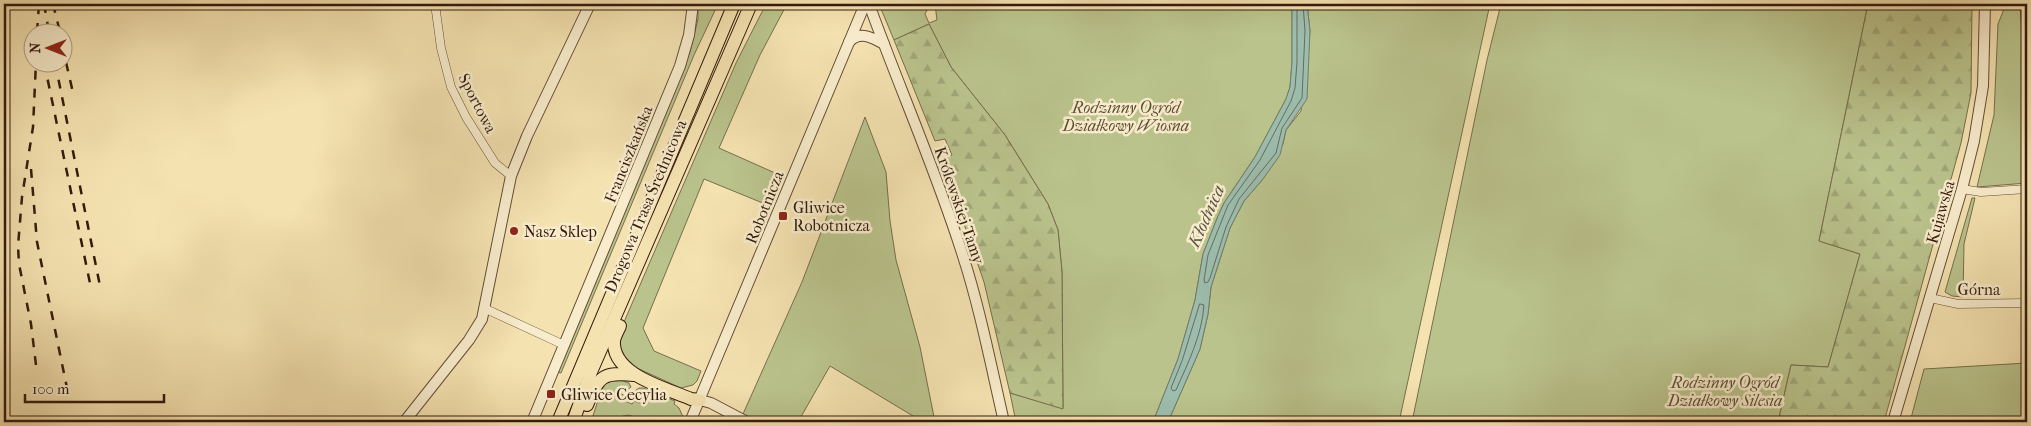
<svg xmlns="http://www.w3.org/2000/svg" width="2031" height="426" viewBox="0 0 2031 426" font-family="'IM FELL French Canon',serif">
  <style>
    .green { fill: #bac38c; stroke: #776e4c }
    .forest { fill: url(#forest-firs); stroke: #776e4c }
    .water { fill: #9cbdad; stroke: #727c6d }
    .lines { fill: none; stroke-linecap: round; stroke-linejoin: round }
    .shore { stroke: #686c5d; stroke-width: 1 }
    .minor-casing { stroke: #644c36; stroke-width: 9 }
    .tertiary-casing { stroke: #644c36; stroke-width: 12 }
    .primary-casing { stroke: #341a0d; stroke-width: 14 }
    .minor { stroke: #f8eccc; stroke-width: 8 }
    .tertiary { stroke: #f8eccc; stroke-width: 10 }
    .primary { stroke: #f4e2b0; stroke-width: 12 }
    .rail { stroke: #341a0d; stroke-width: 2.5; stroke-dasharray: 9 9; stroke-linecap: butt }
    .poi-dot { fill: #8f2418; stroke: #f8eccc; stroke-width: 2 }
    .labels { text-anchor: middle; stroke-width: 5; stroke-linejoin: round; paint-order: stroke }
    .street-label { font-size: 16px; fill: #341a0d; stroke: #f8eccc }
    .park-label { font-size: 16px; font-style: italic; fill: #5c4d33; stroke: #f8eccc }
    .poi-label { font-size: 16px; fill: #341a0d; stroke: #f8eccc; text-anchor: start }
    .water-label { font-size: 18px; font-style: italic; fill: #585345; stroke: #f8eccc }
  </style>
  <defs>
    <pattern id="forest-firs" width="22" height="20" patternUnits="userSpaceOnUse" patternTransform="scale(1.25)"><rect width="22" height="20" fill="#bac38c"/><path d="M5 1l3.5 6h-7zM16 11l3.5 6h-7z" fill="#a0a778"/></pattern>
  </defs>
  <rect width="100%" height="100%" fill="#f4e2b0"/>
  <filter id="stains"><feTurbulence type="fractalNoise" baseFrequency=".004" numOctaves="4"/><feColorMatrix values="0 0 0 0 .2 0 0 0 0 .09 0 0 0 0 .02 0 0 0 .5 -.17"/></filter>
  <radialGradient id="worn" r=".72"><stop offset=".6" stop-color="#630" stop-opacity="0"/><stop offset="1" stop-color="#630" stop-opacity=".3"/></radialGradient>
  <g class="green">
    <polygon points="698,4 718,4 694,55 561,373 557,372 690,52 698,19"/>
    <polygon points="766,4 787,4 760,55 719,148 784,177 770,206 704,179 643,328 654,351 701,371 697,381 693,385 681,388 628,364 622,356 620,345 621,329 736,63"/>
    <polygon points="879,4 930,4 925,14 929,23 937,20 935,4 1292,4 1292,62 1290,87 1286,99 1255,157 1224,203 1218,216 1203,254 1195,300 1178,359 1153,422 1016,422 1010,393 1063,408 1062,272 1058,230 1048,204 1005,135 951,67 929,24 894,40"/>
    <polygon points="1307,4 1490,4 1399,422 1168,422 1200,349 1208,314 1211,287 1230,228 1244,201 1263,179 1283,144 1286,130 1301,111 1310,31"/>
    <polygon points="1501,4 1868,4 1819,241 1860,254 1828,367 1791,365 1778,422 1412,422 1487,60"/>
    <polygon points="2006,4 2020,4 2024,67 2027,68 2027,183 1977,187 1994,115 1998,24"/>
    <polygon points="865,117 886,172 890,221 896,260 920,347 935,422 923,422 830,366 798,422 756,422 743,414 802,282"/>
    <polygon points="1972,198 1975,198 1964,244 1963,297 1952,296 1945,292"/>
    <polygon points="2027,363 2027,422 1910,422 1924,369"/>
    <polygon points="618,379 629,383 631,387 626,391 619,388 618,392 627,397 625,401 632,404 634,401 643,404 645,399 637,395 636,390 639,388 643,388 675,401 674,404 679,408 683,417 681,422 647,422 629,415 609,419 608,422 591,422 600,394 596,392 600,384"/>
  </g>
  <g class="forest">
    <polygon points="1868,4 1972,4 1971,93 1961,143 1884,422 1778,422 1791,365 1828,367 1860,254 1819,241"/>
    <polygon points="929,24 951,67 1005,135 1048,204 1058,230 1062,272 1063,409 1010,393 984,282 942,160 952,155 945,139 935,141 894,40"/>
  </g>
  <polygon class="water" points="1292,4 1307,4 1310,31 1307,99 1286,130 1280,155 1263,179 1244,201 1230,228 1211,287 1208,314 1200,349 1168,422 1153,422 1178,359 1195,300 1203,254 1218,216 1224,203 1255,157 1286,99 1290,87 1292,62"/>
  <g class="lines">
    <g class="shore">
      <polyline points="1297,4 1297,62 1295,88 1291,101 1260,160 1228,205 1208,255 1204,280 1205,283 1208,282 1210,278 1226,227 1239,199 1276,153 1282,128 1302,98 1305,31 1303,4"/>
      <path d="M 1200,304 L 1204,305 C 1202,335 1188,363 1176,390 L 1173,391 L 1171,388 L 1182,361 Z"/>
    </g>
    <g class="minor-casing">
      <g id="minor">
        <polyline points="435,4 441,48 451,87 466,117 495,163 511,176"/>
        <polyline points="1962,189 1981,192 2027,189"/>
        <polyline points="1930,298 1958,304 2027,303"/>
        <polyline points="486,309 564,345"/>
      </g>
    </g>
    <g class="tertiary-casing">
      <g id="tertiary">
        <path d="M 869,4 C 899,87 935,168 962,253 C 980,308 991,366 1004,422"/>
        <path d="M 849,42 C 860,30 873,38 884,44"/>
        <polyline points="700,400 711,403 747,422"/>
        <polyline points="404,422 469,340 482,319 511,176 527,136 590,4"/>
        <polyline points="532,422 680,66 689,35 693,4"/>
        <polyline points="690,422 865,4"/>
        <polyline points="1893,422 1962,189 1974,141 1983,86 1985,4"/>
      </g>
    </g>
    <g class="primary-casing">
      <g id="primary">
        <path d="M 620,326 C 618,330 615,336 614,340 C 611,375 666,388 691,399 L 700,400"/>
        <path d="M 587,405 C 599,376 602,372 634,375"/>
        <polyline points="558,422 734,4"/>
        <polyline points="573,422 591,372 751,4"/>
      </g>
    </g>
    <use href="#minor" class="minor"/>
    <use href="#tertiary" class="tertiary"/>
    <use href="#primary" class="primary"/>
    <g class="rail">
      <polyline points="44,4 49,32"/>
      <polyline points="53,4 60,32"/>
      <polyline points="37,32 39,4"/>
      <polyline points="62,45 74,97"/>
      <polyline points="44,62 91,288"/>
      <polyline points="55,62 100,286"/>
      <polyline points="31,169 37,242 67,388"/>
      <polyline points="36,365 31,324 19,264 18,246 22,197 33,127 36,62"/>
    </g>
  </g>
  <g class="poi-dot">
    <rect x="778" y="211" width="10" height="10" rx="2.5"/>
    <circle cx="514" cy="231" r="5"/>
    <rect x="546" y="389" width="10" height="10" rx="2.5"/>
  </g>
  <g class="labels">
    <g class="street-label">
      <text transform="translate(478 103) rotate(63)" y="6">Sportowa</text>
      <text transform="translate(628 154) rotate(-68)" y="6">Franciszkańska</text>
      <text transform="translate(960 205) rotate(71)" y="6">Królewskiej Tamy</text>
      <text transform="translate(645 206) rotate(-67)" y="6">Drogowa Trasa Średnicowa</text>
      <text transform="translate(764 207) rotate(-68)" y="6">Robotnicza</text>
      <text transform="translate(1940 212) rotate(-74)" y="6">Kujawska</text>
      <text x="1979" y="295">Górna</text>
    </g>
    <g class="park-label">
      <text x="1126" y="113">Rodzinny Ogród<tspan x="1126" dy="18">Działkowy Wiosna</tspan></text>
      <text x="1725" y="388">Rodzinny Ogród<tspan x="1725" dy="18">Działkowy Silesia</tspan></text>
    </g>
    <g class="poi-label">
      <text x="793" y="213">Gliwice<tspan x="793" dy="18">Robotnicza</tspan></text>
      <text x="524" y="237">Nasz Sklep</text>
      <text x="561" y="400">Gliwice Cecylia</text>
    </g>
    <g class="water-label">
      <text transform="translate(1206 216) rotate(-66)" y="6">Kłodnica</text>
    </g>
  </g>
  <rect width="2031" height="426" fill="none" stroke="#f4e2b0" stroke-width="20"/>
  <rect x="5" y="5" width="2021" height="416" fill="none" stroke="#341a0d" stroke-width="2.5"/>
  <rect x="10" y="10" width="2011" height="406" fill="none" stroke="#341a0d"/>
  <g transform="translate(48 48) rotate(270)"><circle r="24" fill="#f8eccc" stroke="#aa9880"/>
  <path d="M0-4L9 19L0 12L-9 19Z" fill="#8f2418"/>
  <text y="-8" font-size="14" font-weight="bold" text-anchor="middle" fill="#341a0d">N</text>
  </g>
  <path d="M25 394v8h139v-8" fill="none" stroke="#341a0d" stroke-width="2.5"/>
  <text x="32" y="394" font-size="15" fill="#341a0d" stroke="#f8eccc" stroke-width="4" paint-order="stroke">100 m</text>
  <rect width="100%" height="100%" filter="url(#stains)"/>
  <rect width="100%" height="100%" fill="url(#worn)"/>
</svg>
